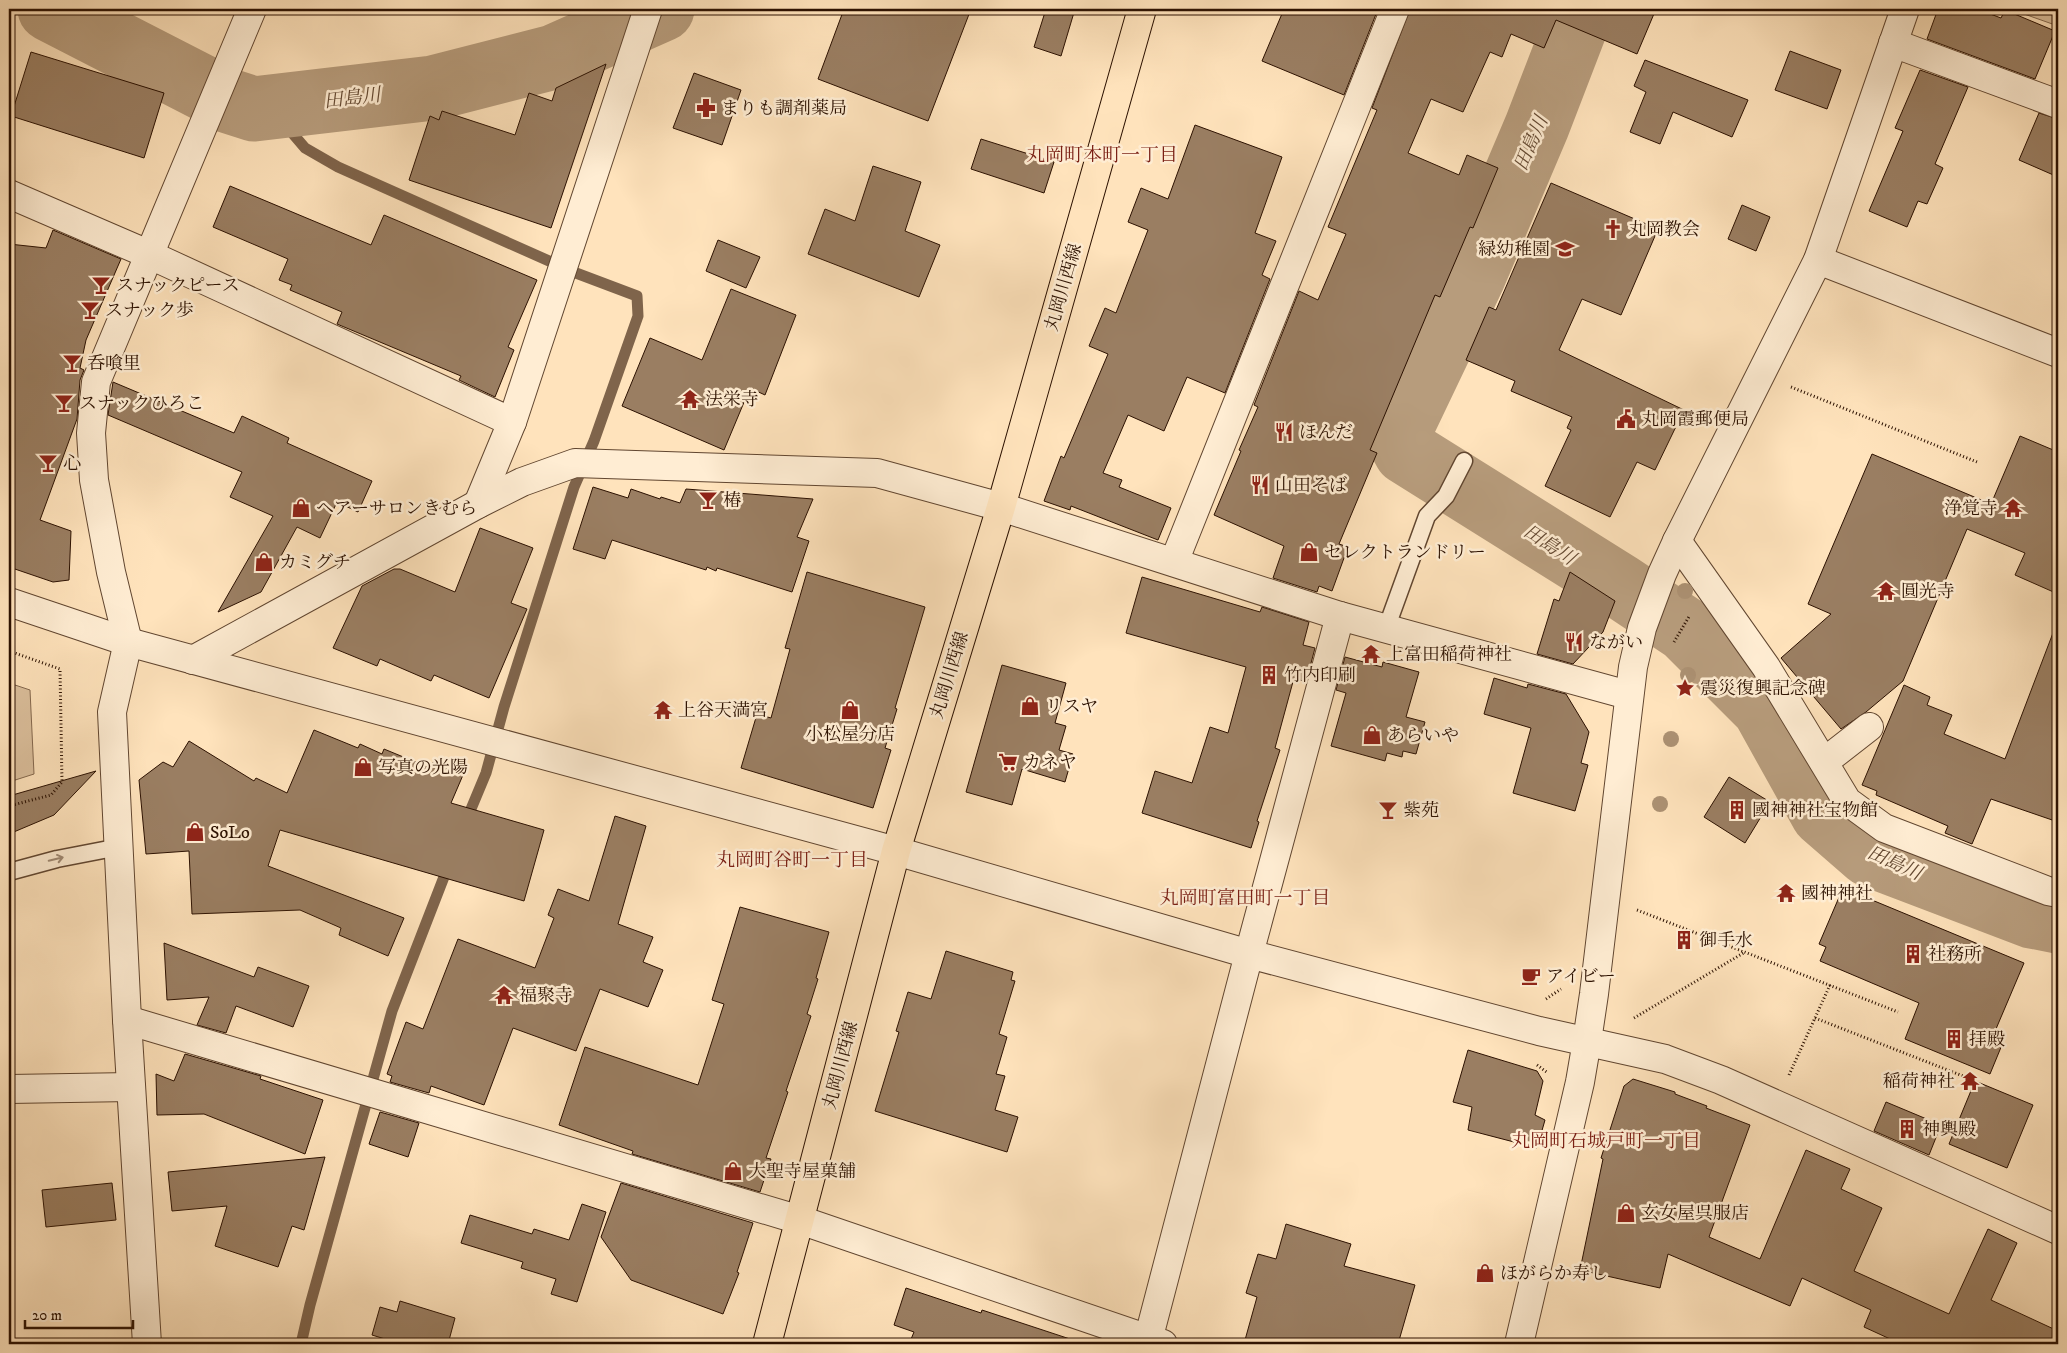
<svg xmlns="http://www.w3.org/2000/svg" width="2067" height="1353" viewBox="0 0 2067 1353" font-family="'IM FELL DW Pica','Noto Serif JP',serif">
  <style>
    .green { fill: #dbbf9c; stroke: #84684e }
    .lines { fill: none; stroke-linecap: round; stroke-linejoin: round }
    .stream { stroke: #7f644b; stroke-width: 11 }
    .river { stroke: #b79c7c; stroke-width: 65 }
    .building { fill: #9a7e62; stroke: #2c1101 }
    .service-casing { stroke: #614630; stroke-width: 19 }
    .minor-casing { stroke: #614630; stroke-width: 30 }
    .tertiary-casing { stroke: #614630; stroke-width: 30 }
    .primary-casing { stroke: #2c1101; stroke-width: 30 }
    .path { stroke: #2c1101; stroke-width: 3; stroke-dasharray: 1 2.5; stroke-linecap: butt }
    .service { stroke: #ffedd3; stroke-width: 16 }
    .minor { stroke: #ffedd3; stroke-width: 28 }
    .tertiary { stroke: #ffedd3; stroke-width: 28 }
    .primary { stroke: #ffe3bc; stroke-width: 28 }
    .tree { fill: #ac9173 }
    .oneway { stroke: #a08a74 }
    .labels { text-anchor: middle; stroke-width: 5; stroke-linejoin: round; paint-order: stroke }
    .poi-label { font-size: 18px; fill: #2c1101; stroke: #ffedd3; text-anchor: start }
    .street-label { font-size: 18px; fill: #2c1101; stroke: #ffedd3 }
    .water-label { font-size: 19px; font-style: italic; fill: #644932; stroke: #ffedd3 }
    .neighbourhood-label { font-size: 19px; fill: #7a1f14; stroke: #ffedd3 }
  </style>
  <rect width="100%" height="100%" fill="#ffe3bc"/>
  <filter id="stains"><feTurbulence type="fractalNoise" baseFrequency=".004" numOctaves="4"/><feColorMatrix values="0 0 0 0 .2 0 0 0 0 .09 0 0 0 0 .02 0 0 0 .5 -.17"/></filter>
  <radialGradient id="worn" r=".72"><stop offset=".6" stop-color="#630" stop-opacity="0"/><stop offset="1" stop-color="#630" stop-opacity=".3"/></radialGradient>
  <g class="green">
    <polygon points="2010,9 2058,9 2058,26"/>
    <polygon points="9,683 30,690 34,774 9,782"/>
  </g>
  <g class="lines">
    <g class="stream">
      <polyline points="270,107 305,148 338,167 576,273 637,296 638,316 594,441 574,487 504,707 486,773 466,821"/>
      <polyline points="301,1344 310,1305 392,1011 449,864"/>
    </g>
    <g class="river">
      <polyline points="50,9 229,101 254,109 433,88 554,57 662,9"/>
      <polyline points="1582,9 1537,126 1473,277 1399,432 1401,443 1406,452 1620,586 1686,630 1764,708 1823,814 1869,854 2032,916 2058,921"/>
    </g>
  </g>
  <g class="building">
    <polygon points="844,9 971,9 928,121 818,79"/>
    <polygon points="1046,9 1075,9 1061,56 1034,47"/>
    <polygon points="1284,9 1378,9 1344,95 1262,61"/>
    <polygon points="1410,9 1656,9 1637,54 1556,20 1544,48 1511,34 1502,57 1490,52 1463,112 1431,99 1408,153 1459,175 1467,155 1498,168 1473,228 1470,227 1440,297 1435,295 1370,450 1377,453 1339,544 1348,547 1332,591 1319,586 1317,592 1273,578 1284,546 1214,515 1241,451 1239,450 1258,407 1254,405 1299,291 1318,300 1346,234 1328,227 1377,110 1372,108"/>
    <polygon points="1938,9 1977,9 2001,18 2005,10 2055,31 2035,79 1927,39"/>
    <polygon points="1790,51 1841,70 1827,109 1775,90"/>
    <polygon points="31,52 164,93 144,158 11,116"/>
    <polygon points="1645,60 1748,100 1732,137 1673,112 1660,144 1630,132 1646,92 1634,86"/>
    <polygon points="606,64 551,228 409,180 430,116 439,120 442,111 515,135 529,93 552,101 556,88"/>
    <polygon points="1920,70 1968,87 1935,164 1943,168 1927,204 1918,201 1907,227 1869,211 1903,131 1895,128"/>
    <polygon points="694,73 741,90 722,145 673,128"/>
    <polygon points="2039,113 2058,119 2058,177 2019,160"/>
    <polygon points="1195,125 1282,157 1255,233 1276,241 1262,275 1270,279 1225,393 1187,377 1164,431 1128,415 1103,473 1122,480 1119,487 1171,508 1158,540 1071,506 1070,510 1044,501 1061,456 1064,458 1108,354 1089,346 1105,308 1116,313 1148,230 1128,222 1141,188 1168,199"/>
    <polygon points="981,139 1054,162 1044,193 971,169"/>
    <polygon points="873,166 921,182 905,231 940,245 919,297 808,254 825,209 855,221"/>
    <polygon points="1551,183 1658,229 1621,315 1582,299 1559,350 1684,410 1655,470 1637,462 1610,517 1545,486 1571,430 1567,428 1572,417 1511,391 1515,381 1466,360 1489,307 1496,310"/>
    <polygon points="230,186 371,245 384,215 537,280 508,347 514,350 495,397 459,380 461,376 337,324 342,312 290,290 292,285 279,280 288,259 213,227"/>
    <polygon points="1742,205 1770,217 1756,251 1728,239"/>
    <polygon points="53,230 121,259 86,340 80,368 84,370 80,380 77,419 40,520 71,531 69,580 53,582 9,567 9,244 46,248"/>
    <polygon points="718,240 760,257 746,288 706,271"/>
    <polygon points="731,289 796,315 765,395 750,388 724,450 622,406 650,338 702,360"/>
    <polygon points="113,382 234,433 242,416 289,438 287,443 372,481 358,512 337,502 320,538 297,527 261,592 218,612 273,516 230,497 242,472 108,415"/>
    <polygon points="2020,436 2058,452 2058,594 2015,575 2025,553 1967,529 1903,681 1866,712 1841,729 1781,658 1831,614 1808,604 1872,454 1991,504"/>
    <polygon points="593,487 628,498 631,489 660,499 661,497 680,503 686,489 813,499 797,537 809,541 792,592 717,568 716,571 707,567 706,570 612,540 605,559 573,549"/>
    <polygon points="480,528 533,548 511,603 527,609 489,698 434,675 431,681 380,659 377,666 333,648 362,586 394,569 400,569 455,592"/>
    <polygon points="807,572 925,607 895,708 897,709 885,748 891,750 873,808 741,768 757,714 771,718 790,649 785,648"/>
    <polygon points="1570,572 1615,601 1603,632 1573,664 1537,654 1554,599 1559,601"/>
    <polygon points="1142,577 1260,612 1262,607 1309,622 1303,645 1315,648 1306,682 1294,678 1275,748 1280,750 1257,821 1259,822 1251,848 1142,813 1155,771 1192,783 1210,727 1228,733 1246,667 1126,633"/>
    <polygon points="2056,625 2058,626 2058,822 1991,799 1972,844 1945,833 1948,826 1876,795 1877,791 1862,785 1904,685 1930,697 1927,705 1952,715 1944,734 2005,759"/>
    <polygon points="1345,657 1382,667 1383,662 1419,672 1406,717 1425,722 1416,754 1403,751 1402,757 1387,753 1385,761 1331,746 1346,693 1336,690"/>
    <polygon points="1002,665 1066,683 1055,723 1066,726 1059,750 1073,754 1065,782 1022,769 1012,805 966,792"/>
    <polygon points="1494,678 1527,688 1528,684 1566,694 1589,732 1581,763 1588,765 1575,811 1513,793 1531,728 1484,714"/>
    <polygon points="314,730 358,748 360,744 382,754 384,749 430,768 433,762 463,775 451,803 544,830 524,901 280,830 268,866 404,918 388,956 339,935 341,928 300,910 192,914 189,851 146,854 139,780 163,762 173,767 189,741 254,781 256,778 287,793"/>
    <polygon points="96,771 54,815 9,834 9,796"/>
    <polygon points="1729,777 1770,802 1745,843 1704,817"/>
    <polygon points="615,816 646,826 618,924 653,937 643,962 663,970 648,1007 600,989 576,1051 513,1028 484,1105 431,1086 429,1093 390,1082 392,1076 387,1074 406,1022 423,1029 458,939 535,968 554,918 548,915 558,889 589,901"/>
    <polygon points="1843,888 2024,963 1993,1036 2004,1040 1990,1074 1905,1039 1919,1003 1820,961 1826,947 1819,944"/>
    <polygon points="740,907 829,932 816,978 818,979 807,1014 811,1016 786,1091 788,1092 766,1158 771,1159 760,1192 632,1154 633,1151 559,1125 585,1047 698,1085 724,1004 712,1000"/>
    <polygon points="164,943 254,977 258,967 309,986 293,1027 236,1006 226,1033 197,1025 209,997 167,1000"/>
    <polygon points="946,951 1013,972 1011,980 1015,981 999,1034 1007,1037 996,1074 1005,1076 995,1110 1018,1117 1007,1152 875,1111 899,1032 896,1031 908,992 931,999"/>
    <polygon points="1468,1050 1537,1071 1543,1081 1535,1115 1545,1120 1537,1148 1468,1130 1472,1107 1453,1102"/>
    <polygon points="185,1054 261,1076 260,1079 323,1100 305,1154 204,1114 157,1115 156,1074 174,1081"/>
    <polygon points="1633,1079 1675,1092 1675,1094 1707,1106 1706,1108 1750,1125 1709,1237 1760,1259 1806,1150 1850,1169 1841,1189 1882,1208 1854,1271 1949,1314 1988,1229 2017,1243 1991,1300 2058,1331 2058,1344 1901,1344 1864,1327 1871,1310 1802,1278 1790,1306 1668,1254 1660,1288 1580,1270 1603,1159 1601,1158 1624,1086"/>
    <polygon points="1975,1081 2033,1105 2007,1168 1949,1144"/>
    <polygon points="1886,1102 1941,1125 1929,1155 1874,1131"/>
    <polygon points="380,1112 419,1123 408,1157 369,1144"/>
    <polygon points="325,1157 304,1230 292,1226 278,1267 215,1246 227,1206 172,1211 168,1172"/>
    <polygon points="112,1183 116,1220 46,1227 42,1190"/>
    <polygon points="621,1183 753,1223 737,1272 739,1273 723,1314 631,1280 601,1237"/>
    <polygon points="582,1204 606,1212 577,1302 551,1294 556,1279 521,1268 523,1262 461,1243 470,1215 532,1234 534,1229 569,1240"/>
    <polygon points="1286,1224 1351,1244 1344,1266 1415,1285 1398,1344 1260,1344 1245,1340 1257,1297 1246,1293 1258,1254 1276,1259"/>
    <polygon points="906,1288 981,1313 982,1310 1070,1339 1069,1344 909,1344 914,1332 894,1325"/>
    <polygon points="400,1301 455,1318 448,1344 401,1344 372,1335 380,1307 397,1312"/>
  </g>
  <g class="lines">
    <g class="service-casing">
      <g id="service">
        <polyline points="1386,629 1427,516 1446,496 1464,461"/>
        <polyline points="9,872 57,859 119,847"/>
      </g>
    </g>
    <g class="minor-casing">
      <g id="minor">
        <polyline points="1893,43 2058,104"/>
        <polyline points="9,194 148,254 512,422"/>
        <polyline points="1818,260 2058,353"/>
        <polyline points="478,504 512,422 648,9"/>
        <polyline points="1677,541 1766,667 1847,801 1884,828 2048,891 2058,893"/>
        <polyline points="1174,562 1395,9"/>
        <polyline points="193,660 478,504 522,482 575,463 877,473 1001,507 1340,616 1628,695"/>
        <polyline points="1824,762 1869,727"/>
        <polyline points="127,1020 800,1220 1163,1344"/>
        <polyline points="9,1089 131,1087"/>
        <polyline points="147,1344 127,1020 112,712 128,642 111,572 94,480 91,433 96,382 252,9"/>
        <polyline points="1147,1344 1249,954 1340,616"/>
        <polyline points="1519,1344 1580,1082 1587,1041"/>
      </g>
    </g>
    <g class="tertiary-casing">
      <g id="tertiary">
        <polyline points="9,602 128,642 896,851 1249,954 1539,1031 1665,1059 1721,1080 2058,1230"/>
        <polyline points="1587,1041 1594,994 1633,667 1642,628 1662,574 1677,541 1818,260 1905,9"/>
      </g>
    </g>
    <g class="primary-casing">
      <polyline id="primary" points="767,1344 896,851 1001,507 1142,9"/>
    </g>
    <g class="path">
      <polyline points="1791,387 1977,462"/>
      <polyline points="1674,642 1690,615"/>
      <polyline points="9,651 60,669 62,782 51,795 9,806"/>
      <polyline points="1637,910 1898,1012"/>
      <polyline points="1546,999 1561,989"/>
      <polyline points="1634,1018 1745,952"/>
      <polyline points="1815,1018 1968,1078"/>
      <polyline points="1537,1065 1548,1073"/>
      <polyline points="1789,1075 1830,985"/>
    </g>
    <use href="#service" class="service"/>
    <use href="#minor" class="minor"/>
    <use href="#tertiary" class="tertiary"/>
    <use href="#primary" class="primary"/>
  </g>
  <g class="tree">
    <circle cx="1685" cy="591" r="8"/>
    <circle cx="1688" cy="675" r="8"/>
    <circle cx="1671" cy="739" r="8"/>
    <circle cx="1660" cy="804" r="8"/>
  </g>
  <defs><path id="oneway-shaft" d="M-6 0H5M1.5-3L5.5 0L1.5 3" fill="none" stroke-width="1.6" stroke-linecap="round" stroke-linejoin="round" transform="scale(1.25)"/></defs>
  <use class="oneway" href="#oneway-shaft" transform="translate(56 859) rotate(-13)"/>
  <defs>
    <g id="pharmacy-bare" transform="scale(1.5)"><path d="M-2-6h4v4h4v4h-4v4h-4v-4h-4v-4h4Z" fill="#8f2418" stroke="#ffedd3" stroke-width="2.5" paint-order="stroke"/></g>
    <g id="church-bare" transform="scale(1.5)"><path d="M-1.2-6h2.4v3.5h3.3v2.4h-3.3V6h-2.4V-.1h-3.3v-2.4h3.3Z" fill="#8f2418" stroke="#ffedd3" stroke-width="2.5" paint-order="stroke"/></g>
    <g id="school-bare" transform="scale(1.5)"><path d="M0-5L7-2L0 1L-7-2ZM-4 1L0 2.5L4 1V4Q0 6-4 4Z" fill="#8f2418" stroke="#ffedd3" stroke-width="2.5" paint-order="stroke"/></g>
    <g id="bar-bare" transform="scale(1.5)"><path d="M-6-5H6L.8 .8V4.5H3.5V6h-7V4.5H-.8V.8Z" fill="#8f2418" stroke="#ffedd3" stroke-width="2.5" paint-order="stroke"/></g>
    <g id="temple-bare" transform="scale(1.5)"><path d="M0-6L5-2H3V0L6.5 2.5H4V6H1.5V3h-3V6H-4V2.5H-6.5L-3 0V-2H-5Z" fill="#8f2418" stroke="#ffedd3" stroke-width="2.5" paint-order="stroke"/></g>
    <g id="civic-bare" transform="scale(1.5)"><path d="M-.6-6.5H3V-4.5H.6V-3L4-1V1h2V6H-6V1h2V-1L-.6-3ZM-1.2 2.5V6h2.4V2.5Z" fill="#8f2418" stroke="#ffedd3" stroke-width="2.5" paint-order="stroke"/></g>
    <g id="restaurant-bare" transform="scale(1.5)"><path d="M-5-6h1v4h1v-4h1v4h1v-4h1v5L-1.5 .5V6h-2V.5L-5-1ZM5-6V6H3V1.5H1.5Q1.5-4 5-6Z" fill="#8f2418" stroke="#ffedd3" stroke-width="2.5" paint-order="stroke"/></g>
    <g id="shop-bare" transform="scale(1.5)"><path d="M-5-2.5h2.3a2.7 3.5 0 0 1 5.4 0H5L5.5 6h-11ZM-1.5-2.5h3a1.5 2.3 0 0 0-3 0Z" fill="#8f2418" stroke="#ffedd3" stroke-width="2.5" paint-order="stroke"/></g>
    <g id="building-bare" transform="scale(1.5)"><path d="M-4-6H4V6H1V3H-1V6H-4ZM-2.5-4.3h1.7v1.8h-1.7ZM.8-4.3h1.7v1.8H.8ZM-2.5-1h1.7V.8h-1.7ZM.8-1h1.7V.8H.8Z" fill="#8f2418" stroke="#ffedd3" stroke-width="2.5" paint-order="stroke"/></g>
    <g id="sight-bare" transform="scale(1.5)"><path d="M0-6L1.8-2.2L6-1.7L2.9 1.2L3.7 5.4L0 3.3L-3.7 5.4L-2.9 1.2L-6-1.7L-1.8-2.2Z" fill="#8f2418" stroke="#ffedd3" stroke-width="2.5" paint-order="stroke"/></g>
    <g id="supermarket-bare" transform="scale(1.5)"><path d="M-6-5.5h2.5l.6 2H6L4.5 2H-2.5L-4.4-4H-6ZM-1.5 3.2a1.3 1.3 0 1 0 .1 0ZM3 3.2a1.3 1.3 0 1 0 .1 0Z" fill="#8f2418" stroke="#ffedd3" stroke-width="2.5" paint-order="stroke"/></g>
    <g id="cafe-bare" transform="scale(1.5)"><path d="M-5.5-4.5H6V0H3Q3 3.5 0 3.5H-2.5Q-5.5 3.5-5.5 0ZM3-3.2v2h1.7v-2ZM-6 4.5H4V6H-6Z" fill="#8f2418" stroke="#ffedd3" stroke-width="2.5" paint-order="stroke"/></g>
  </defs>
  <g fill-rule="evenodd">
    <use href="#pharmacy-bare" x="706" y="108"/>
    <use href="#church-bare" x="1613" y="229"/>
    <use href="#school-bare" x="1565" y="249"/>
    <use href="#bar-bare" x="101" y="285"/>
    <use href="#bar-bare" x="90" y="310"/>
    <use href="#bar-bare" x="72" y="363"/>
    <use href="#temple-bare" x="690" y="399"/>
    <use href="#bar-bare" x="64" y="403"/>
    <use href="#civic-bare" x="1626" y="419"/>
    <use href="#restaurant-bare" x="1284" y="432"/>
    <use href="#bar-bare" x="48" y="463"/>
    <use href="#restaurant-bare" x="1260" y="485"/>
    <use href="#bar-bare" x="708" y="500"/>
    <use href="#shop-bare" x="301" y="508"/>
    <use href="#temple-bare" x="2013" y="508"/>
    <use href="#shop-bare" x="1309" y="552"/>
    <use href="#shop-bare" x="264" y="562"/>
    <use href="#temple-bare" x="1886" y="591"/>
    <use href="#restaurant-bare" x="1574" y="642"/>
    <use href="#temple-bare" x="1371" y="654"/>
    <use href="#building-bare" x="1269" y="675"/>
    <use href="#sight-bare" x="1685" y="688"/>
    <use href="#shop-bare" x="1030" y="706"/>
    <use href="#temple-bare" x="663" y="710"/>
    <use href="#shop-bare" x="850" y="710"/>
    <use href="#shop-bare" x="1372" y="735"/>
    <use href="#supermarket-bare" x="1008" y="762"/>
    <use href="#shop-bare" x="363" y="767"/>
    <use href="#bar-bare" x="1388" y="810"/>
    <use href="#building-bare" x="1737" y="810"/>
    <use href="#shop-bare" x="195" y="832"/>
    <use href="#temple-bare" x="1786" y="893"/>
    <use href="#building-bare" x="1684" y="940"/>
    <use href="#building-bare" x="1913" y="954"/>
    <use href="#cafe-bare" x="1531" y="976"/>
    <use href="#temple-bare" x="504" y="995"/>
    <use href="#building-bare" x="1954" y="1039"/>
    <use href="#temple-bare" x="1970" y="1081"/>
    <use href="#building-bare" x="1907" y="1129"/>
    <use href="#shop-bare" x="733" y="1171"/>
    <use href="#shop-bare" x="1626" y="1213"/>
    <use href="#shop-bare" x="1485" y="1273"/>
  </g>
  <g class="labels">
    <g class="poi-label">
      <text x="721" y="114">まりも調剤薬局</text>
      <text x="1628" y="235">丸岡教会</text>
      <text x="1550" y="255" text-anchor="end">緑幼稚園</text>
      <text x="116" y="291">スナックピース</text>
      <text x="105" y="316">スナック歩</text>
      <text x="87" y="369">呑喰里</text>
      <text x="705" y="405">法栄寺</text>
      <text x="79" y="409">スナックひろこ</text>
      <text x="1641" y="425">丸岡霞郵便局</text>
      <text x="1299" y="438">ほんだ</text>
      <text x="63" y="469">心</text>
      <text x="1275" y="491">山田そば</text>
      <text x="723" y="506">椿</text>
      <text x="316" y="514">ヘアーサロンきむら</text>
      <text x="1998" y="514" text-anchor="end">浄覚寺</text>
      <text x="1324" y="558">セレクトランドリー</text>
      <text x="279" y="568">カミグチ</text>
      <text x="1901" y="597">圓光寺</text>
      <text x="1589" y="648">ながい</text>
      <text x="1386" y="660">上富田稲荷神社</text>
      <text x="1284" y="681">竹内印刷</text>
      <text x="1700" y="694">震災復興記念碑</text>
      <text x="1045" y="712">リスヤ</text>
      <text x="678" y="716">上谷天満宮</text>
      <text x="850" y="740" text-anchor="middle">小松屋分店</text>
      <text x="1387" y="741">あらいや</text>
      <text x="1023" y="768">カネヤ</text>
      <text x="378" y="773">写真の光陽</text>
      <text x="1403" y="816">紫苑</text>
      <text x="1752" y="816">國神神社宝物館</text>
      <text x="210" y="838">SoLo</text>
      <text x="1801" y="899">國神神社</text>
      <text x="1699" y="946">御手水</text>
      <text x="1928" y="960">社務所</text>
      <text x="1546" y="982">アイビー</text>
      <text x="519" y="1001">福聚寺</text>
      <text x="1969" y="1045">拝殿</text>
      <text x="1955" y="1087" text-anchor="end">稲荷神社</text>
      <text x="1922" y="1135">神輿殿</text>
      <text x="748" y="1177">大聖寺屋菓舗</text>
      <text x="1641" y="1219">玄女屋呉服店</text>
      <text x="1500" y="1279">ほがらか寿し</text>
    </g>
    <g class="street-label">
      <text transform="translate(1063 287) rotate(-74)" y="6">丸岡川西線</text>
      <text transform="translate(949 675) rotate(-73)" y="6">丸岡川西線</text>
      <text transform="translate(840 1065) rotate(-75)" y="6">丸岡川西線</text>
    </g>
    <g class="water-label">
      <text transform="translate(352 97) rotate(-7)" y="7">田島川</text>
      <text transform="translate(1530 143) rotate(-67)" y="7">田島川</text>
      <text transform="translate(1550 544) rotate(33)" y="7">田島川</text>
      <text transform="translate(1895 862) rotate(24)" y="7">田島川</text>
    </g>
    <g class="neighbourhood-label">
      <text x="1102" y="161">丸岡町本町一丁目</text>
      <text x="792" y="866">丸岡町谷町一丁目</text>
      <text x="1245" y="904">丸岡町富田町一丁目</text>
      <text x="1606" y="1147">丸岡町石城戸町一丁目</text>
    </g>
  </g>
  <rect width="2067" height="1353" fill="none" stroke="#ffe3bc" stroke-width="30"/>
  <rect x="10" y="10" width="2047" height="1333" fill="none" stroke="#2c1101" stroke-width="2.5"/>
  <rect x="15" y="15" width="2037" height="1323" fill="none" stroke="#2c1101"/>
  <path d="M25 1320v8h108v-8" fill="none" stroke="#2c1101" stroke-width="2.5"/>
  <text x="32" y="1320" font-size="15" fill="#2c1101" stroke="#ffedd3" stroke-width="4" paint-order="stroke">20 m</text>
  <rect width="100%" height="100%" filter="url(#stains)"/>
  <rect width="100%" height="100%" fill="url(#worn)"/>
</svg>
